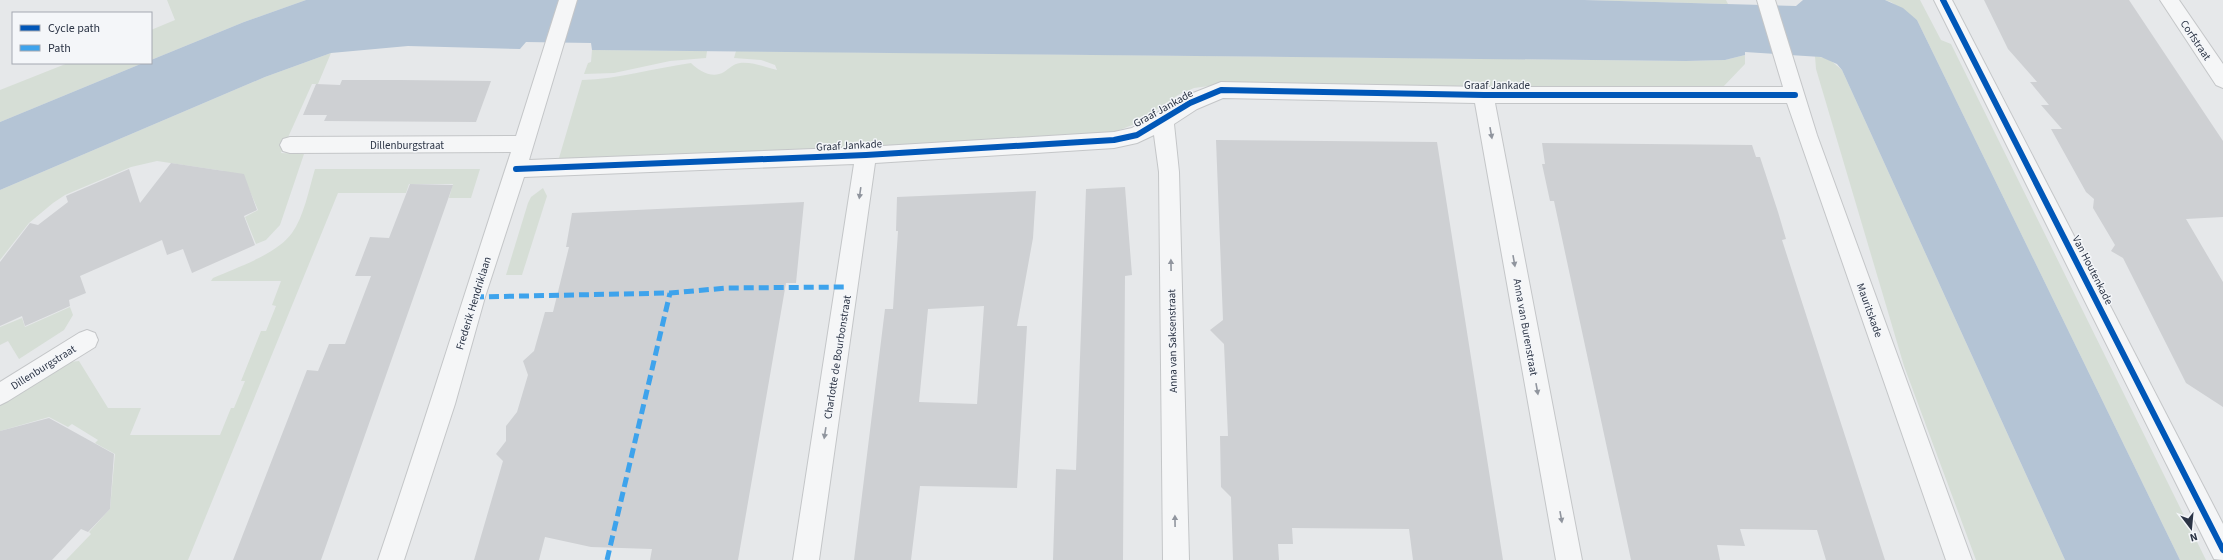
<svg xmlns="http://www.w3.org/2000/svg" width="2223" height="560" viewBox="0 0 2223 560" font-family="'Source Sans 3',sans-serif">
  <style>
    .green { fill: #d6ded6 }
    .water { fill: #b4c4d5 }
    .building { fill: #ced0d3; fill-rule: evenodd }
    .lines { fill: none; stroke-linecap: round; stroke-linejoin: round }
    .street-casing { stroke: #c4c6c8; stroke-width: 2 }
    .street { fill: #f5f6f7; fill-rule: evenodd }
    .quiet { stroke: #3ea3ec; stroke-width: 5; stroke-dasharray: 10 5; stroke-linecap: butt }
    .cycleway-casing { stroke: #f4f6f9; stroke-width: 8 }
    .cycleway { stroke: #0057b8; stroke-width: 6 }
    .oneway { fill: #90959e }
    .labels { text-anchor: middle; stroke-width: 3; stroke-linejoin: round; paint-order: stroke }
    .street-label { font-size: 11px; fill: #2b3445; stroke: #f4f6f9 }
  </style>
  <rect width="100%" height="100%" fill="#e6e8ea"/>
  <g class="green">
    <polygon points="167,0 306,0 244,22 151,60 151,30 175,20"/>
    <polygon points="1584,0 1726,0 1728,4"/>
    <polygon points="1885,0 1920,0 1941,40 1951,44 2206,560 2180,560 1917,20 1891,2"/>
    <polygon points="592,50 707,51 706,58 670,61 614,73 584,74 588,63 591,62"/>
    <path d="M 736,51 L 1686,61 L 1725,60 L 1745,55 L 1745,64 L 1722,88 L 1225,84 L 1194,88 L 1178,95 L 1135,124 L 1114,132 L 1088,136 L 563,160 L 559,158 L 582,80 C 619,79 654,68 691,63 C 699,71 712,79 724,72 C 730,68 733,64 740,63 C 753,62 765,67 777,70 L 775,65 L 761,60 L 734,58 Z"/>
    <polygon points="331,53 318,84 312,84 281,153 304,154 280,225 266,240 256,244 245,217 258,210 249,189 240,193 224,171 157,161 131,167 65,195 53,203 29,223 0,260 0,190 265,77"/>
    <polygon points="1815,56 1829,59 1842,70 2065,560 1976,560 1904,366 1816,69"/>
    <polygon points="68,63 143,63 0,122 0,90"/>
    <path d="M 315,169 L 480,169 L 471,198 L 449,198 L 453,184 L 409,184 L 406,193 L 338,193 L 188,560 L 66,560 L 91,534 L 89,532 L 110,509 L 115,454 L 95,443 L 98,440 L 72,424 L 68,427 L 49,417 L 0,431 L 0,406 L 69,362 L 79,361 L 108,408 L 141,408 L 130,435 L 220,435 L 231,408 L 234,408 L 245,381 L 241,381 L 261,331 L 266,331 L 276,306 L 272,305 L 281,281 L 211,281 L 213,278 C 237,267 276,255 292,233 C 304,216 309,189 315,169 Z"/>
    <polygon points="543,188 547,196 522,275 506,275 528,203 531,197"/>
    <polygon points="70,307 73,315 64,330 19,359 8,341 0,345 0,327 22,318 25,327"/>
  </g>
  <polygon class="water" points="306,0 1584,0 1796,6 1803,0 1885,0 1903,8 1917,20 2180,560 2065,560 1842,70 1837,64 1821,57 1745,52 1745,55 1725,60 1686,61 592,50 591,43 526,42 520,49 408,46 331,53 265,77 0,190 0,122 143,63 151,63 151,60 244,22"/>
  <g class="building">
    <polygon points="1984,0 2129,0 2223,141 2223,217 2186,219 2223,282 2223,407 2186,383 2123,258 2111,251 2115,245 2093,208 2094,199 2086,192 2051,129 2062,129 2041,105 2049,105 2030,82 2037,82 2008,49"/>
    <polygon points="342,80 401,80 491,81 476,122 324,121 327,115 303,115 316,84 340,85"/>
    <polygon points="1216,140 1437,142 1503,560 1413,560 1409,529 1292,528 1293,544 1278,544 1279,560 1233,560 1231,497 1221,487 1220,436 1228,436 1224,344 1210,330 1223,320"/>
    <polygon points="1542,143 1752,145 1756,157 1760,157 1778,212 1786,239 1782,240 1885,560 1826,560 1817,530 1740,529 1745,546 1717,545 1720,560 1631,560 1554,201 1550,201 1542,164 1545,164"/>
    <polygon points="171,163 244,174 257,210 244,216 255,245 192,273 183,249 167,255 162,240 80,276 86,293 69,300 70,306 25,326 22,316 0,326 0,262 30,223 38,225 68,202 66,196 129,169 140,203"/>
    <polygon points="410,184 453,185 321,560 233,560 307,370 318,371 329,344 345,344 371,276 355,276 370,237 389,238"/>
    <polygon points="1125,187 1132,275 1125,276 1123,560 1053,560 1056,469 1076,470 1086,189"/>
    <path d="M 1036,191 L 1033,238 L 1017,326 L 1027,326 L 1017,488 L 920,486 L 911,560 L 854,560 L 885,309 L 893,309 L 898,231 L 896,231 L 897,197 ZM 984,306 L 977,404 L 919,402 L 928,309 Z"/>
    <polygon points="804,202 796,283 786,283 738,560 650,560 652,549 591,547 545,537 539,560 474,560 503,461 496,454 506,441 506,426 517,412 528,375 523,361 534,351 545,312 553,312 569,247 566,247 572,213"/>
    <polygon points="49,418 114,454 110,509 88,532 81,529 52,560 0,560 0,431"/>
  </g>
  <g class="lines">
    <g class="street-casing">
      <g id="street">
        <path d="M 559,0 L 577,0 L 529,160 L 866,147 L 1114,132 L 1132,128 L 1183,97 L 1221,82 L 1484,87 L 1783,87 L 1757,0 L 1775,0 L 1817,135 L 1972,560 L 1946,560 L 1787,103 L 1495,103 L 1582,560 L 1556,560 L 1475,103 L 1223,98 L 1197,109 L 1174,124 L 1179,172 L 1189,560 L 1163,560 L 1159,172 L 1154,135 L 1137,143 L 1114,148 L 875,163 L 819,560 L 793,560 L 854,164 L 524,177 L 485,297 L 455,404 L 404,560 L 378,560 C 424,425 466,288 511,152 L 290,153 L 283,151 L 280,145 L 283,139 L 290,137 L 516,136 Z"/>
        <polygon points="1934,0 1952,0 2223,524 2223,560 2214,559"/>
        <polygon points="2160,0 2179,0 2223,64 2223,88 2216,85"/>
        <polygon points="87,330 95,333 98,340 95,347 8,401 0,405 0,382 79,333"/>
      </g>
    </g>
    <use href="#street" class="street"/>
    <g class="quiet">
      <polyline points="474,297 670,293 727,288 847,287"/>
      <polyline points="607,560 670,293"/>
    </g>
    <g class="cycleway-casing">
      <g id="cycleway">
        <polyline points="1943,0 2223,550"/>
        <polyline points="516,169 866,155 1114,140 1137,135 1190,103 1221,90 1484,95 1795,95"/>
      </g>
    </g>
    <use href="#cycleway" class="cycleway"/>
  </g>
  <defs><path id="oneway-solid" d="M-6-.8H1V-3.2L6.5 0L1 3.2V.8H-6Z"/></defs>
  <g class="oneway">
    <use href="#oneway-solid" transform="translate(1491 133) rotate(80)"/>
    <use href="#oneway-solid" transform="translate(860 193) rotate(98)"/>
    <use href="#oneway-solid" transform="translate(1514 261) rotate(80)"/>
    <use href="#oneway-solid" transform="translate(1171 265) rotate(-91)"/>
    <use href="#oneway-solid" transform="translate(1537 389) rotate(80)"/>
    <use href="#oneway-solid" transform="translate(825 433) rotate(99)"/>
    <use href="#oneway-solid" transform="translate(1561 517) rotate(80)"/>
    <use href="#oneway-solid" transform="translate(1175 521) rotate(-91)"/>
  </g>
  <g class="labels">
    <g class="street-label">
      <text transform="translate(2196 40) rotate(56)" y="4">Corfstraat</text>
      <text x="1497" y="89">Graaf Jankade</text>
      <text transform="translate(1163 108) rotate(-29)" y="4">Graaf Jankade</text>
      <text x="407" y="149">Dillenburgstraat</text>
      <text transform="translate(849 145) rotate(-3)" y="4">Graaf Jankade</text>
      <text transform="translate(2093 270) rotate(63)" y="4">Van Houtenkade</text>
      <text transform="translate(473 303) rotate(-73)" y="4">Frederik Hendriklaan</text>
      <text transform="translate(1870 310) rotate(70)" y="4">Mauritskade</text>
      <text transform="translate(1526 327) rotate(80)" y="4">Anna van Burenstraat</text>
      <text transform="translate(1172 341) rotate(-91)" y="4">Anna van Saksenstraat</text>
      <text transform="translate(837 357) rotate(-81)" y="4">Charlotte de Bourbonstraat</text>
      <text transform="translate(43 367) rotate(-32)" y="4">Dillenburgstraat</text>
    </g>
  </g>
  <rect x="12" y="12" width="140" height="52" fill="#f4f6f9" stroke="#a4a8b1"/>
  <rect x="20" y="25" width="20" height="6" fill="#0057b8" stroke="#a4a8b1"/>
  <text x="48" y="32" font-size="12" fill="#2b3445">Cycle path</text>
  <rect x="20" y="45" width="20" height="6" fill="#3ea3ec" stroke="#a4a8b1"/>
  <text x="48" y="52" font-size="12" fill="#2b3445">Path</text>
  <g transform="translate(2191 528) rotate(164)" stroke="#f4f6f9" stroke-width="3" paint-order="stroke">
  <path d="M0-3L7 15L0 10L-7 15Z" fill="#2b3445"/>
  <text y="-6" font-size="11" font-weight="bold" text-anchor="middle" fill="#2b3445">N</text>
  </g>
</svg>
